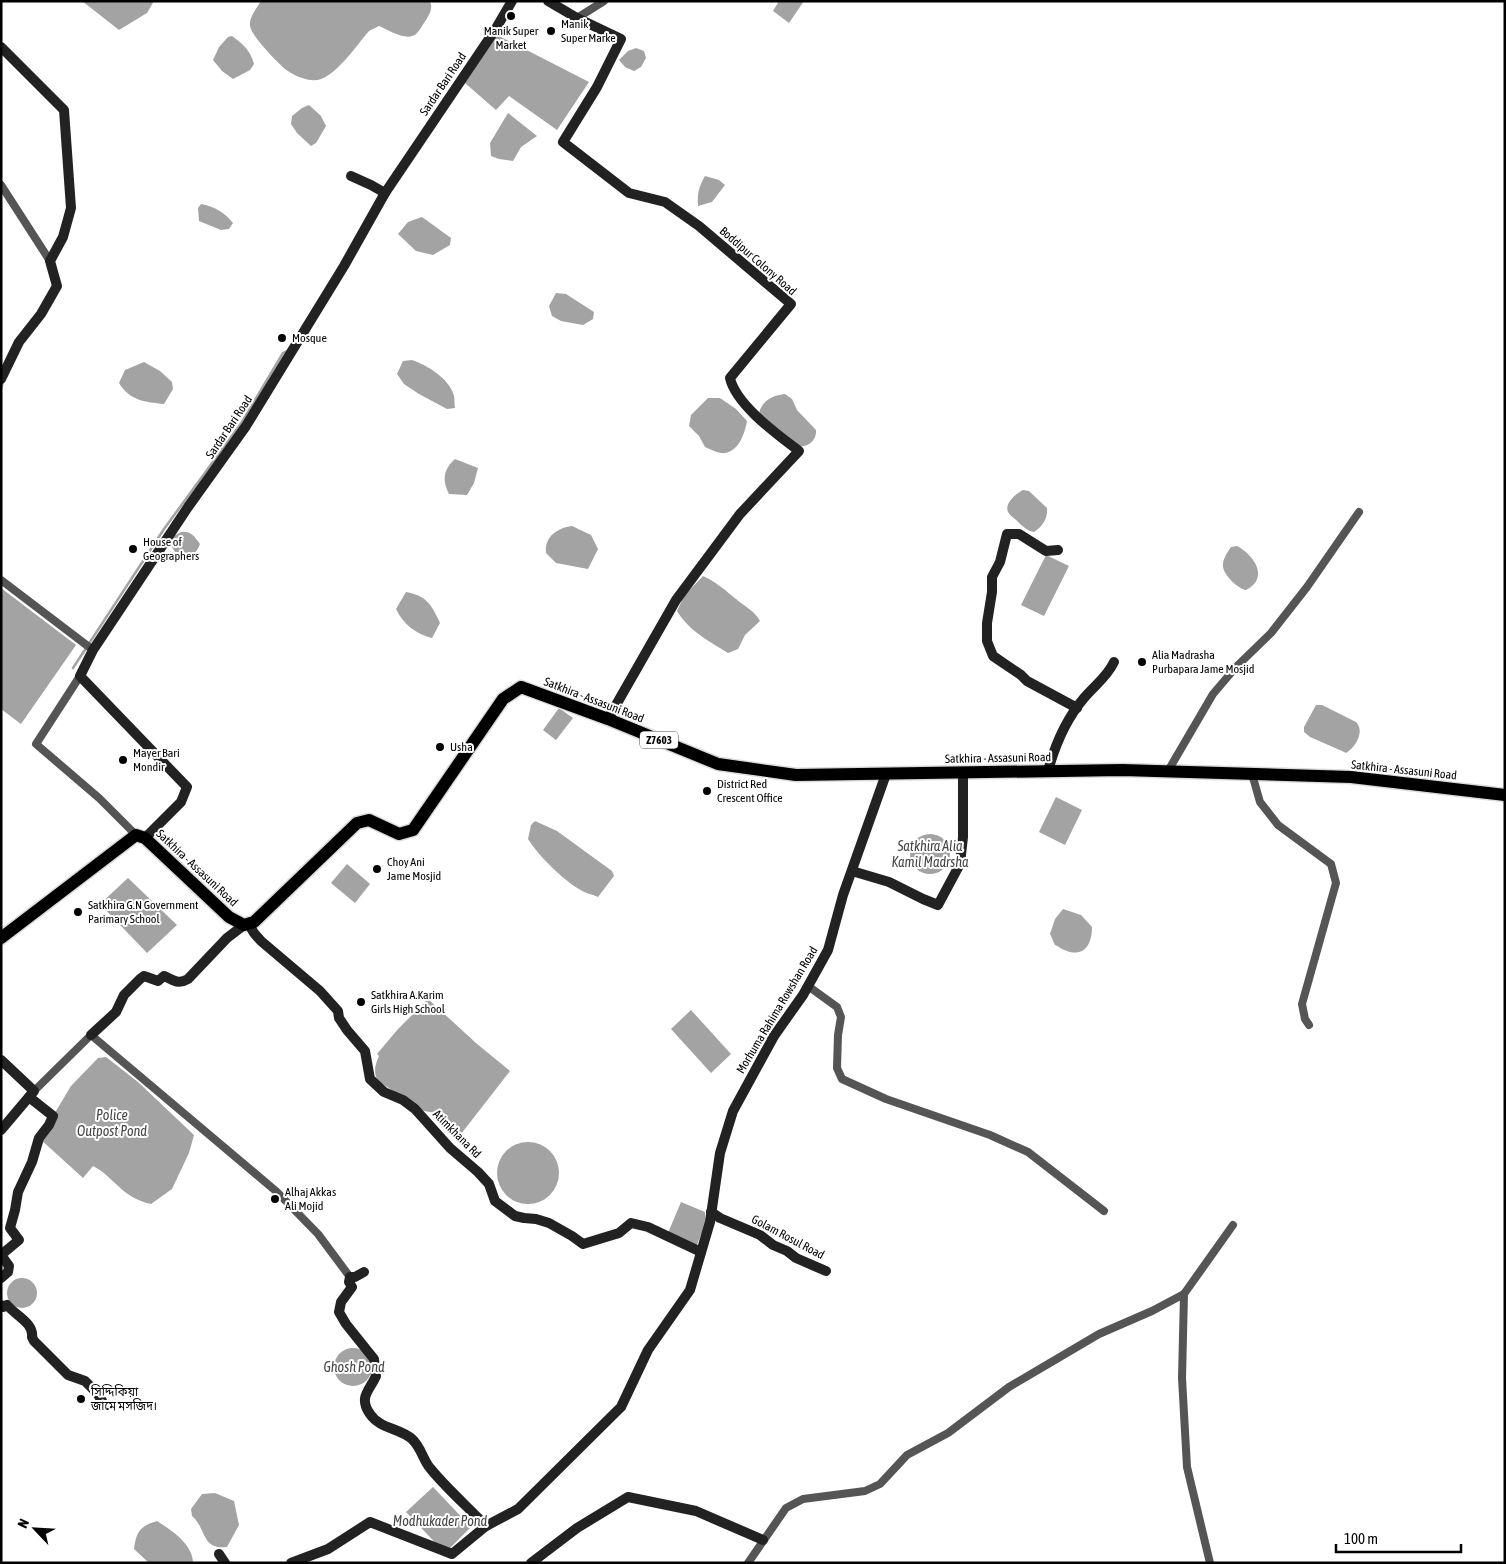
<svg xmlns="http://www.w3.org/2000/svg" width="1506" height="1564" viewBox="0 0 1506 1564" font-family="'Asap Condensed','Noto Sans Bengali',sans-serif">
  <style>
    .water { fill: #a3a3a3 }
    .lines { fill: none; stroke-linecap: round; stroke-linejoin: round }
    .stream { stroke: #a3a3a3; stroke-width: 2.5 }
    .primary-casing { stroke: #dbdbdb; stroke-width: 15 }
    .street { stroke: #555; stroke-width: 8 }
    .secondary { stroke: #222; stroke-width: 10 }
    .primary { stroke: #000; stroke-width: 12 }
    .poi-dot { fill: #000; stroke: #fff; stroke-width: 2 }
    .labels { text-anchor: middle; stroke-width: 4; stroke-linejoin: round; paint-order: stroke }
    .shield { fill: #fff; stroke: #4c4c4c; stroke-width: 1 }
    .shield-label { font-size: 11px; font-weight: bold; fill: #000 }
    .poi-label { font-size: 12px; fill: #000; stroke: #fff; text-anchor: start }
    .street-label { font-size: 12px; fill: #000; stroke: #fff }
    .water-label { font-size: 14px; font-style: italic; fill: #444; stroke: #fff }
  </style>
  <rect width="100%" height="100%" fill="#fff"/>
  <g class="water">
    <polygon points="82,1 154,1 147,13 119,30"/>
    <path d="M 261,1 L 430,1 C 433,9 430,13 426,20 C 423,24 420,30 417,33 C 408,43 389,30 379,26 L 369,31 C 357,45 338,73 321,79 C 310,83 294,76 285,69 C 277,62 250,35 250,25 C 249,17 257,8 261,1 Z"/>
    <polygon points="779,1 804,1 789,23 773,11"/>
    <polygon points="497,35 589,82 557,130 509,96 496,110 465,83"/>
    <path d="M 232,36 C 243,44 250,50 254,64 L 250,70 L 233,79 L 222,71 L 213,60 L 219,47 L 228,37 Z"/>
    <polygon points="636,48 644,51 646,58 641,67 634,71 625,67 619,60 628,51"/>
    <polygon points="309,105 321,116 326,126 316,143 311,146 297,133 291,124 292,116 302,108"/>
    <polygon points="508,113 537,136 521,147 513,161 499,159 491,156 490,143"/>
    <path d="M 705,176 L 719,180 L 725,185 L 712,202 L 698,206 C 697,194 699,186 705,176 Z"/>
    <path d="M 201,204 C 214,206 225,213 233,223 L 229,229 L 221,230 L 199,221 L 198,208 Z"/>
    <polygon points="422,217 451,238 450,245 433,255 416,251 398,234 408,222"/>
    <polygon points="556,293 566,294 594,312 593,319 583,325 561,321 552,316 549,306"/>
    <path d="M 412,360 C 427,365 450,379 454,396 C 455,400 454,404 455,408 L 447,409 L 419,394 L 404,384 L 397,374 L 403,361 Z"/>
    <path d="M 144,362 L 160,371 L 172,382 L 173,389 L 164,404 C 145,402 130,401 119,383 L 125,370 Z"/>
    <path d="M 785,394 L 792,399 L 797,410 L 816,430 C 817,440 808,448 798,446 L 759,414 C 761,401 773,395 785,394 Z"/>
    <path d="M 708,398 L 720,398 L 736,409 L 747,421 C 745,433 739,451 725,453 C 719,454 710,449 705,447 L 699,436 L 689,426 L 691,415 Z"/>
    <path d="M 455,459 L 478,468 L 474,483 L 467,495 L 449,494 C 442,480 443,470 455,459 Z"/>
    <path d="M 1023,490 L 1029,491 L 1047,508 C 1048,519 1042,527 1034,532 C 1028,531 1025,528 1020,524 C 1017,520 1010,516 1008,512 C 1004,503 1017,493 1023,490 Z"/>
    <path d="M 572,526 L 591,535 L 598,549 L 588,569 L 556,563 L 546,553 C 544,537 557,528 572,526 Z"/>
    <path d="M 181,532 C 191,531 194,536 200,544 C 196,554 191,559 179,558 L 170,544 L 172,537 Z"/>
    <path d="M 1237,546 C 1254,555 1270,578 1246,590 C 1238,589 1224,575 1223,567 C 1222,560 1227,553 1231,547 Z"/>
    <polygon points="1046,555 1069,566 1044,616 1021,605"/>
    <path d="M 703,576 C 716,582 725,590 736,599 C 745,607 754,610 760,621 L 745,635 L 738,649 L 728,653 C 709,641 689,631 677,611 L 684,596 Z"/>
    <polygon points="1,588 76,645 21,724 1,709"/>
    <path d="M 406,592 C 427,596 431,604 440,623 L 432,638 C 416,634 403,624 396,609 Z"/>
    <path d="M 1316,705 L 1322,705 L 1356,722 C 1365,731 1356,747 1346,753 L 1342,751 L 1310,737 L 1304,732 L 1304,727 Z"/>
    <polygon points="559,708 573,718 556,740 543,730"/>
    <polygon points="1056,797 1082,810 1065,845 1039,832"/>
    <path d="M 535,821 L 557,831 L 612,871 L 614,876 L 598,897 C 592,894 584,893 579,889 C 562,879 538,855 528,839 L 531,825 Z"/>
    <circle cx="930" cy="854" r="20"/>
    <polygon points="347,864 370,884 355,903 331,883"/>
    <polygon points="128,878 177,925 147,953 100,904"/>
    <path d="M 1063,909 L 1081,915 L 1092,927 C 1092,947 1082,959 1062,949 C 1062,949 1056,945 1055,945 C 1053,942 1052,937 1050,934 L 1055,919 Z"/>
    <path d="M 428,999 L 476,1043 L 510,1071 L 461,1134 L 436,1113 L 424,1111 L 378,1081 C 373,1072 375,1065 379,1056 L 377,1054 L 398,1029 Z"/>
    <polygon points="691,1010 731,1054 711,1073 671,1029"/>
    <path d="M 106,1057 L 138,1082 L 194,1135 L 189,1153 L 172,1189 L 151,1204 C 137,1201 126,1194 116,1184 C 108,1177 103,1171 93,1166 L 83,1178 L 39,1138 L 53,1123 L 56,1111 L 71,1086 L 98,1058 Z"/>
    <circle cx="528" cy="1173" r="31"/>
    <polygon points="681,1202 705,1212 706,1222 697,1245 668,1233"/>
    <circle cx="22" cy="1293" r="15"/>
    <circle cx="353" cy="1367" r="19"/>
    <polygon points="433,1487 471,1527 445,1553 406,1512"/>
    <path d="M 215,1493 L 234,1501 L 239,1525 L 227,1547 C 201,1550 207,1529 192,1516 L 191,1509 L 202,1494 Z"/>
    <path d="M 157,1521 C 171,1530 193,1544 193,1563 L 149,1563 L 134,1549 C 136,1532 140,1526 157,1521 Z"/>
  </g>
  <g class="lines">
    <g class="stream">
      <polyline points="1,389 3,382"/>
      <polyline points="73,668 164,529 242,422 283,353 287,351"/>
    </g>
    <g class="primary-casing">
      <polyline id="primary" points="1,938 136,835 145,838 229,917 244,925 254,922 357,823 369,820 399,834 413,830 503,699 521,687 608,719 718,764 796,775 1122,770 1351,777 1505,795"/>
    </g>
    <g class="street">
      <polyline points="577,18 604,1"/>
      <polyline points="1,185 50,261"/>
      <polyline points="1,580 93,650"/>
      <polyline points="80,676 36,744 99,798 136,835"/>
      <polyline points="1168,771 1213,694 1236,667 1271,633 1307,587 1359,512"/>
      <polyline points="1252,774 1260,802 1278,825 1331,864 1336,883 1302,1004 1305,1019 1309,1025"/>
      <polyline points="808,986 837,1007 841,1017 838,1035 837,1068 842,1079 886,1099 990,1135 1028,1152 1104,1211"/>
      <polyline points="34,1091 91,1035 277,1192 318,1234 350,1277"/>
      <polyline points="1184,1294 1182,1378 1187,1467 1210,1563"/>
      <polyline points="748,1563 786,1508 803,1499 865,1491 880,1484 907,1455 948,1433 1009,1387 1099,1334 1152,1311 1184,1294 1233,1225"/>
    </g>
    <g class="secondary">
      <path d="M 548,1 L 577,18 L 621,39 L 597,87 L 563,142 L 629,193 L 665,202 L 699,226 L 791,304 L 730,378 C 736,405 778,435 799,451 L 740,514 L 676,600 L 608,719"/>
      <polyline points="1,47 64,110 71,208 63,237 50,261 57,286 41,314 19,342 1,379"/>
      <polyline points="351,176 371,185 385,193"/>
      <polyline points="1058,550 1046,551 1019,534 1007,534 1000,562 992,577 992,592 987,623 987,641 993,656 1021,675 1027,681 1077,708"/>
      <path d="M 1048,771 C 1055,745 1067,718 1084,698 C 1095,685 1107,677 1114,662"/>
      <polyline points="145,838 181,802 187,787 80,676 93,650 188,507 246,426 344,266 385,193 495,30 512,1"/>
      <polyline points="852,871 889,882 923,899 938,905 960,864 963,837 963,772"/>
      <polyline points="248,923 254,933 261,941 320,991 338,1011 339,1018 347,1030 365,1051 370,1079 384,1092 403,1100 415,1109 450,1148 478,1172 489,1184 495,1201 515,1216 524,1218 536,1219 549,1223 572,1236 583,1244 619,1233 631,1223 648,1227 701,1252"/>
      <path d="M 91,1035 L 116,1012 L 124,995 L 140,979 L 144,976 L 158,981 L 164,976 C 174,980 178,985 188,979 L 227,938 L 244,925"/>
      <polyline points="1,1060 34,1091 1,1130"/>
      <polyline points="711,1212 720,1218 760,1235 773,1245 787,1251 796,1258 826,1271"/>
      <path d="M 364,1272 L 355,1277 L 350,1277 L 349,1282 L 352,1287 L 341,1302 L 339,1312 L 346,1324 L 374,1359 L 376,1376 C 370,1390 358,1397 370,1414 C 380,1429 400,1428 412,1439 C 421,1447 423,1460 430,1468 C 447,1489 467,1506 486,1526"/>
      <polyline points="1,1278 8,1272 9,1266 1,1255 19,1240 10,1228 15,1210 18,1192 32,1162 39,1138 49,1125 53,1116 29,1097"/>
      <path d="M 1,1305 L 3,1307 L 7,1305 C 15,1315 34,1323 32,1337 L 34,1341 L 68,1375 L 85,1381 L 97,1393 L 102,1401"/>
      <polyline points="219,1554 225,1563"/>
      <polyline points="291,1563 328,1549 370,1522 452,1554 486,1526 518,1509 621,1407 648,1350 690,1290 710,1222 720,1153 733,1111 774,1036 803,995 828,950 843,895 886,774"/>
      <polyline points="531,1563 577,1528 628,1497 696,1511 763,1540"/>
    </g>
    <use href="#primary" class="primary"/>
  </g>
  <g class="poi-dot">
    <circle cx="511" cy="16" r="5"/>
    <circle cx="551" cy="31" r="5"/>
    <circle cx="282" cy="338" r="5"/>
    <circle cx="133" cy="549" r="5"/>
    <circle cx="1142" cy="662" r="5"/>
    <circle cx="440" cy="747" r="5"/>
    <circle cx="123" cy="760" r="5"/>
    <circle cx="707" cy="791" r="5"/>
    <circle cx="377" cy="869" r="5"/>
    <circle cx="78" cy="912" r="5"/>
    <circle cx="361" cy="1002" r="5"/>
    <circle cx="275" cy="1199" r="5"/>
    <circle cx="81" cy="1399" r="5"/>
  </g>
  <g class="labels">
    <rect class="shield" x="640" y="731.5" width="38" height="17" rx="4"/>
    <g class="shield-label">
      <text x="659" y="744">Z7603</text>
    </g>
    <g class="poi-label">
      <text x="561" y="28">Manik<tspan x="561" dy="14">Super Marke</tspan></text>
      <text x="511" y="35" text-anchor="middle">Manik Super<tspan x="511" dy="14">Market</tspan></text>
      <text x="292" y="342">Mosque</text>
      <text x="143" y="546">House of<tspan x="143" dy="14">Geographers</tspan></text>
      <text x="1152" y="659">Alia Madrasha<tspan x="1152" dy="14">Purbapara Jame Mosjid</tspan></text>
      <text x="450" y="751">Usha</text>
      <text x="133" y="757">Mayer Bari<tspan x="133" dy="14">Mondir</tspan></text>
      <text x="717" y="788">District Red<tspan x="717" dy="14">Crescent Office</tspan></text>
      <text x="387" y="866">Choy Ani<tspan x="387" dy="14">Jame Mosjid</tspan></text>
      <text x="88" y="909">Satkhira G.N Government<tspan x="88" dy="14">Parimary School</tspan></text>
      <text x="371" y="999">Satkhira A.Karim<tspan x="371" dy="14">Girls High School</tspan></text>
      <text x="285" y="1196">Alhaj Akkas<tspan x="285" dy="14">Ali Mojid</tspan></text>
      <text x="91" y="1396">সিদ্দিকিয়া<tspan x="91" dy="14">জামে মসজিদ।</tspan></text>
    </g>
    <g class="street-label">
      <text transform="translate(443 84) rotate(-56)" y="4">Sardar Bari Road</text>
      <text transform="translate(758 261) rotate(41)" y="4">Boddipur Colony Road</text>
      <text transform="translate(229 427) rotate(-56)" y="4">Sardar Bari Road</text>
      <text transform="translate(594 700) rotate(21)" y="4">Satkhira - Assasuni Road</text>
      <text transform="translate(998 758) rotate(-1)" y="4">Satkhira - Assasuni Road</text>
      <text transform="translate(1404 770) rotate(6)" y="4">Satkhira - Assasuni Road</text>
      <text transform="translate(197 868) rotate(43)" y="4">Satkhira - Assasuni Road</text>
      <text transform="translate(777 1010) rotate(-59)" y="4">Morhuma Rahima Rowshan Road</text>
      <text transform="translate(457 1134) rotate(45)" y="4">Atimkhana Rd</text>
      <text transform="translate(788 1237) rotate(28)" y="4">Golam Rosul Road</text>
    </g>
    <g class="water-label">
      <text x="930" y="851">Satkhira Alia<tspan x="930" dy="16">Kamil Madrsha</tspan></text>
      <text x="112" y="1120">Police<tspan x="112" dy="16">Outpost Pond</tspan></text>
      <text x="354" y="1372">Ghosh Pond</text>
      <text x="440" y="1526">Modhukader Pond</text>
    </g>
  </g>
  <rect width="1506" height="1564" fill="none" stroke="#000000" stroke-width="5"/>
  <g transform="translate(35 1529) rotate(295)" stroke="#ffffff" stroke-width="4" paint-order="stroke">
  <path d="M0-4L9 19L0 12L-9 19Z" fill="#000000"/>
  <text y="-8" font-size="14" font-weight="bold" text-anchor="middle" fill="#000000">N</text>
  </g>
  <path d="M1336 1544v8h125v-8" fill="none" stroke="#000000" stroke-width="2.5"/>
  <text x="1344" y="1544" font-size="15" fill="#000000" stroke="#ffffff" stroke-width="4" paint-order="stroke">100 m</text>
</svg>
